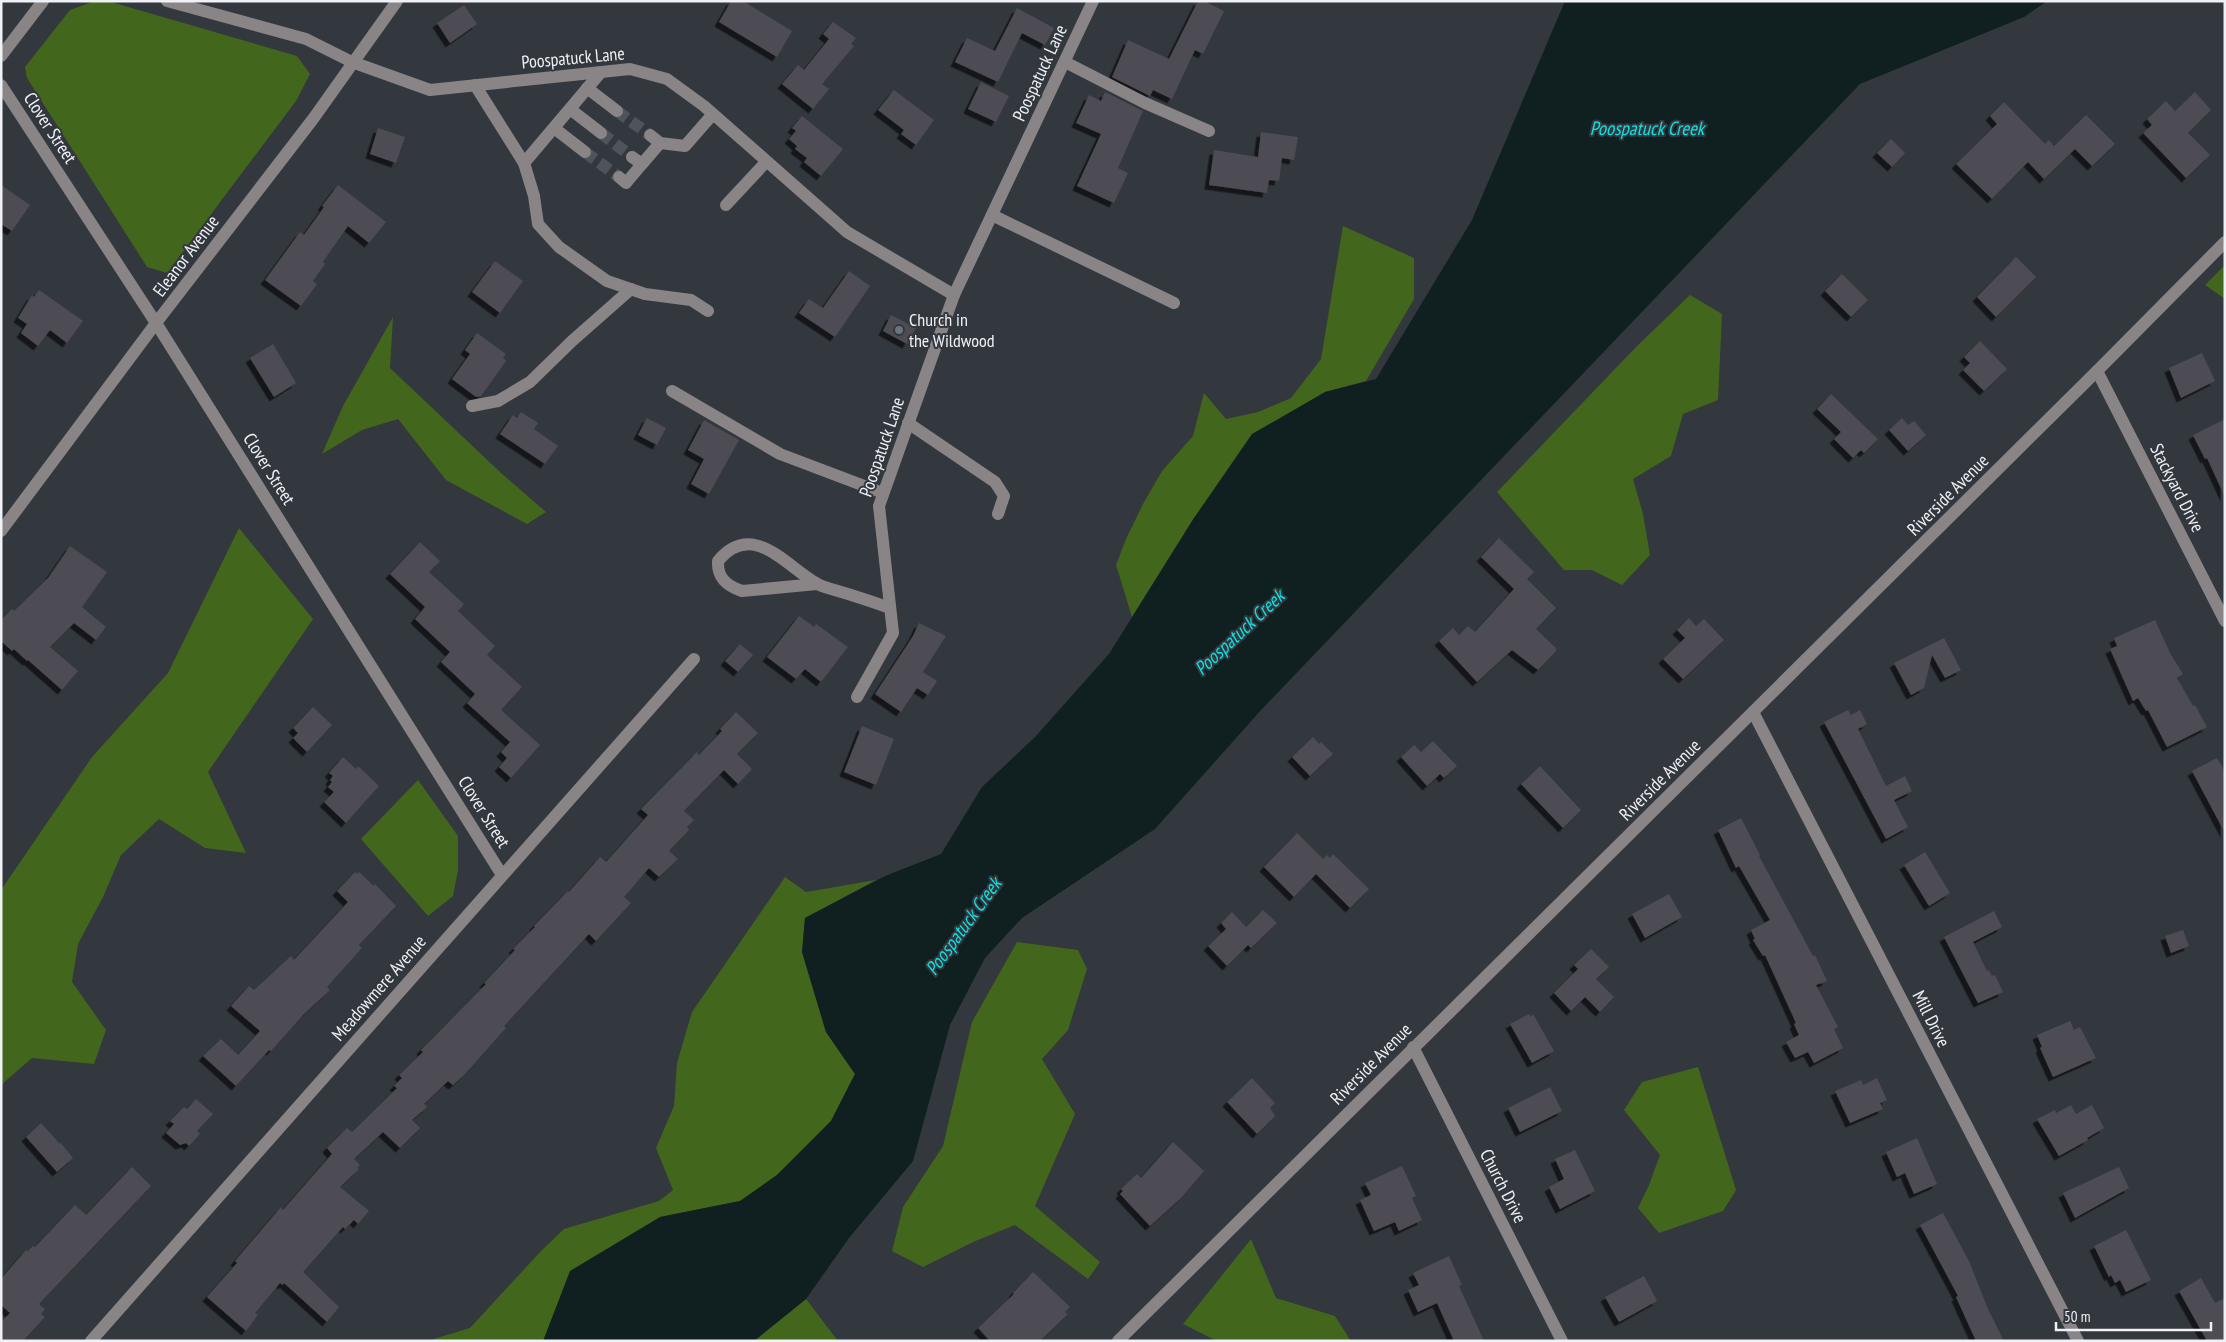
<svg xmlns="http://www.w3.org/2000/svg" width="2226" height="1342" viewBox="0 0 2226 1342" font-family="'PT Sans Narrow',sans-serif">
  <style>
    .green { fill: #43661d }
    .water { fill: #102020 }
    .building { fill: #4e4b53; filter: url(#shadow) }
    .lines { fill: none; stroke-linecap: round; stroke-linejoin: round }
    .minor-tunnel { stroke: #4f535a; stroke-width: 12; stroke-dasharray: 12 6; stroke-linecap: butt }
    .minor { stroke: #898485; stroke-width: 12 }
    .worship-dot { fill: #6b7280; stroke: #33373e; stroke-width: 2 }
    .labels { text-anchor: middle; stroke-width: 4; stroke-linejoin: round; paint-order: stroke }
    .street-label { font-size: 18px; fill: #eff1f6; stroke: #33373e }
    .poi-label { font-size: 18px; fill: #eff1f6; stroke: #33373e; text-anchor: start }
    .water-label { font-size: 19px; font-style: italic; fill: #0ee1e1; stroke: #33373e }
  </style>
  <defs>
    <filter id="shadow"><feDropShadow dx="-4.5" dy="4.5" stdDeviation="0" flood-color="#0009"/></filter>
  </defs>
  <rect width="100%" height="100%" fill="#33373e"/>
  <g class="green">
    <polygon points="92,2 111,2 297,56 310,74 296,101 167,273 147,267 27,78 25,67 70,10"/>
    <polygon points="1343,226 1414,258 1414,299 1366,381 1325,392 1194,518 1132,617 1116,565 1126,539 1143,504 1162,471 1193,436 1204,393 1226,419 1258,412 1291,398 1321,359"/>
    <polygon points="2225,265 2225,299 2205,285"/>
    <polygon points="1690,295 1722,314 1718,400 1683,414 1671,456 1633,479 1643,514 1650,555 1622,585 1592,570 1564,570 1497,492 1637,346"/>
    <polygon points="393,317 390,368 500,472 546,512 527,524 446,480 398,419 362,430 322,454 343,406"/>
    <polygon points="239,528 313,619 208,772 246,853 205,848 159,819 121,855 103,897 78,944 72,982 106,1030 94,1064 32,1058 1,1085 1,890 92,757 168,673"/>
    <polygon points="418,780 458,836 458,870 453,896 428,916 361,839"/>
    <polygon points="785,877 806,892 876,880 805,918 802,952 826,1032 855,1074 831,1121 777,1175 740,1201 660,1217 656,1341 427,1341 470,1328 541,1251 564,1229 659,1201 673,1190 656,1148 674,1106 677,1063 692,1012"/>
    <polygon points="1017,942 1078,950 1087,969 1068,1030 1042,1059 1075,1114 1035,1206 1100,1262 1088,1279 1015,1225 973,1242 923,1267 892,1251 903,1207 943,1146 972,1022"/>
    <polygon points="1698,1067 1736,1190 1723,1211 1659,1233 1638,1208 1649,1185 1660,1155 1624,1110 1642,1082"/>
    <polygon points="1251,1239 1276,1298 1335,1316 1351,1341 1217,1341 1183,1324"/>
    <polygon points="806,1299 838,1341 754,1341"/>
  </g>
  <polygon class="water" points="1565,1 2047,1 2024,17 1860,84 1262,709 1155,829 1022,918 985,958 950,1025 913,1161 849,1238 806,1299 754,1341 543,1341 570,1271 660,1217 740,1201 777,1175 831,1121 855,1074 826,1032 802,952 805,918 885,876 941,854 982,787 1035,737 1109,654 1194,518 1252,434 1325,392 1376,379 1472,220"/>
  <g class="building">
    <polygon points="731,1 743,1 792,31 777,57 719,22"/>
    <polygon points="1198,1 1204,1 1224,11 1203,54 1195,50 1172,99 1153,90 1150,96 1112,77 1128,40 1169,59"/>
    <polygon points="464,5 477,24 450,43 437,23"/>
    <polygon points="1017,8 1054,28 1045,45 1022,33 998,82 955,62 967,38 995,51"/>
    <polygon points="833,22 856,38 851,44 854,46 822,84 829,89 813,109 782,84 798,65 804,70 829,39 823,34"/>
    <polygon points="981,82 1009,96 996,122 968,109"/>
    <polygon points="894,90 934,120 916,145 901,134 904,130 878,110"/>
    <polygon points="1105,92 1143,111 1118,168 1128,173 1114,203 1077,186 1101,134 1076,123 1089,95 1101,101"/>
    <polygon points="2195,92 2211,110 2188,133 2210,155 2186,178 2143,133 2152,125 2147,119 2166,101 2175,111"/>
    <polygon points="2004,102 2045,144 2049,140 2054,146 2086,115 2115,144 2092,166 2075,149 2044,179 2028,162 1992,199 1956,164 1997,124 1990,116"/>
    <polygon points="802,116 843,149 821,176 804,162 807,158 795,149 797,146 789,139 796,131 792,128"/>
    <polygon points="378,128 405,137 396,163 370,154"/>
    <polygon points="1261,132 1298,137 1294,160 1282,158 1279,181 1269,180 1267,193 1209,185 1214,150 1258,157"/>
    <polygon points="1891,139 1905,153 1892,167 1877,153"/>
    <polygon points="1,185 30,205 12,231 1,224"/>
    <polygon points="338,185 386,222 369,243 348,226 329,253 323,262 325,264 313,281 317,284 301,306 265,280 300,232 304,235 324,207 322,206"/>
    <polygon points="2016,257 2036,277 1996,317 1977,297"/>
    <polygon points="495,261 523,281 500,313 472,292"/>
    <polygon points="849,271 870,286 835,337 799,313 809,299 823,308"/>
    <polygon points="1842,274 1868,300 1851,317 1825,291"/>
    <polygon points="39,290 83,321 67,343 50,330 38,346 21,333 27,324 18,318 32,295 34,297"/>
    <polygon points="891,315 916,328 907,344 883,331"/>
    <polygon points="477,333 506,354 503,358 506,361 481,396 476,397 452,379 470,354 465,350"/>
    <polygon points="1980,341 2007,369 1984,391 1963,370 1970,363 1964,357"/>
    <polygon points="273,344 296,383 274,397 250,358"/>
    <polygon points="2202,353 2215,381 2181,398 2169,368"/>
    <polygon points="1831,394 1878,439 1864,453 1861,450 1853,458 1834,439 1841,432 1817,409"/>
    <polygon points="521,412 538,423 534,429 558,446 545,464 500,434 513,415 517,418"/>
    <polygon points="647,418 666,428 657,445 638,435"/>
    <polygon points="1902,418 1908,425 1914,421 1926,435 1908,451 1889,430"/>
    <polygon points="2225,419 2225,497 2207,458 2205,459 2193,435"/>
    <polygon points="704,420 739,440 709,494 691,484 704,459 688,450"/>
    <polygon points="1499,538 1534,572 1527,579 1556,608 1536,629 1556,648 1556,651 1538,670 1512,650 1477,682 1439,641 1453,628 1459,635 1468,626 1475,632 1514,589 1481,557"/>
    <polygon points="420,542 440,561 429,572 464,604 458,611 495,646 487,655 522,687 501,710 540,745 511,778 499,767 507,758 501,752 510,742 467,703 475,694 441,662 450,652 415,619 425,607 390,574"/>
    <polygon points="70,546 107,572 82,607 106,627 96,640 74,623 50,647 78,671 62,690 28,660 27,661 14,649 12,651 1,641 1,620 12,609 14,611 48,578"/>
    <polygon points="799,616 814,627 816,624 848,647 821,682 805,669 796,679 767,657"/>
    <polygon points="1689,618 1696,626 1704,619 1724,640 1683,679 1663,659 1685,638 1677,630"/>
    <polygon points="2155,620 2170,653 2183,674 2177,678 2193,706 2195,705 2207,727 2167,747 2148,710 2146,711 2138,698 2133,701 2110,649 2117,646 2114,638"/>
    <polygon points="919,623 946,636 923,672 937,681 928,695 917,688 901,712 875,694 913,636"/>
    <polygon points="1944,638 1961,670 1945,678 1932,655 1924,688 1911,695 1894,663"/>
    <polygon points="740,644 753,655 738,672 725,661"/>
    <polygon points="313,707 332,725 307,752 293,738 298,733 293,728"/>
    <polygon points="1848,710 1851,715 1860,710 1867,724 1858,729 1886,786 1905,776 1912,791 1894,800 1908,827 1886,839 1824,722"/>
    <polygon points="736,712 758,733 737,754 752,769 738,784 724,770 684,811 694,820 687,827 689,830 669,851 678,859 659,877 649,868 624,897 631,903 596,941 589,934 504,1026 506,1028 464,1075 453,1085 448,1081 424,1104 427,1107 412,1120 420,1128 400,1148 383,1132 354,1159 360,1165 357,1168 359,1169 340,1187 369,1211 358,1224 354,1220 345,1229 343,1227 303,1272 339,1307 327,1322 284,1283 283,1285 280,1283 255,1313 258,1315 246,1331 207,1297 237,1263 235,1261 281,1207 283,1210 332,1154 327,1148 347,1128 352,1132 397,1088 394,1086 402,1078 399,1075 423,1052 421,1050 486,984 484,983 515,950 513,949 535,927 534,926 568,891 569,892 600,857 606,862 648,815 641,809 697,752 699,755 722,731 720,729"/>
    <polygon points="862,726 894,739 876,785 844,772"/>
    <polygon points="1313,737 1319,744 1321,742 1333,754 1310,776 1292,757"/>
    <polygon points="1433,741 1457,766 1444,778 1440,774 1427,786 1401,757 1414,745 1421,752"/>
    <polygon points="343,757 356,769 358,766 379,786 346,823 324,802 334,792 328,787 332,782 330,780 333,776 329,773"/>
    <polygon points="2217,758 2225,772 2225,833 2192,771"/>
    <polygon points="1540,766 1581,810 1563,828 1521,784"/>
    <polygon points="1741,818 1760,855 1759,856 1813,956 1815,955 1827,981 1816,985 1838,1027 1834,1029 1843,1048 1814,1063 1808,1052 1795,1058 1786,1042 1799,1035 1794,1024 1796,1023 1765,955 1763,956 1753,940 1755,939 1751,930 1770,920 1739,866 1736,868 1718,830"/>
    <polygon points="1297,833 1323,859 1327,855 1330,858 1333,854 1369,889 1350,908 1316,874 1294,897 1264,867"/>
    <polygon points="1925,852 1950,893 1929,906 1904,865"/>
    <polygon points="355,872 357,874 359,872 374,886 375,884 396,906 359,945 362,948 327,987 330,990 303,1015 271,1051 269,1050 236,1086 203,1056 221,1039 238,1055 260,1031 231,1006 249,986 254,990 291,956 294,960 348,902 337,891"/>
    <polygon points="1669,894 1682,917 1645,938 1632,914"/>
    <polygon points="1263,910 1277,923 1251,948 1248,945 1227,966 1208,946 1226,929 1221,923 1232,912 1246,927"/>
    <polygon points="1994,911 2002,927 1973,942 1987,971 1989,970 1992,976 1995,975 2003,992 1978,1003 1944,937"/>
    <polygon points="2183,930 2189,946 2171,953 2165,936"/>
    <polygon points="1591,949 1609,967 1596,979 1614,997 1600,1012 1585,997 1571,1011 1554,993 1578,969 1574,965"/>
    <polygon points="1529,1014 1531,1017 1533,1014 1554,1051 1532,1063 1510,1024"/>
    <polygon points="2070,1021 2074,1030 2080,1027 2096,1058 2053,1077 2040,1048 2042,1047 2037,1035"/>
    <polygon points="1252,1078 1275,1103 1270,1108 1275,1116 1257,1134 1227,1102"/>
    <polygon points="1877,1078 1887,1100 1880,1103 1883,1109 1850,1123 1835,1091 1861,1080 1863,1085"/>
    <polygon points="1550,1087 1562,1111 1520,1132 1508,1108"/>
    <polygon points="196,1099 213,1114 197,1131 200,1134 189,1146 186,1143 180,1145 166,1133 174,1124 170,1121 184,1107 187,1109"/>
    <polygon points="2071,1105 2076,1114 2092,1105 2104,1128 2087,1138 2088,1140 2059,1156 2037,1119 2055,1110 2056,1113"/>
    <polygon points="41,1123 60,1144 61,1143 73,1158 57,1172 26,1137"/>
    <polygon points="1917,1138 1937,1184 1914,1194 1905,1173 1897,1177 1886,1152"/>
    <polygon points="1173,1142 1204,1171 1181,1198 1150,1226 1120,1194 1123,1191 1121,1189 1137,1174 1141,1178"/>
    <polygon points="1575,1150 1595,1191 1560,1209 1549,1187 1564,1179 1555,1159"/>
    <polygon points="1402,1166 1416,1196 1412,1198 1422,1220 1399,1231 1395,1222 1374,1231 1360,1200 1371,1195 1365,1183"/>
    <polygon points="132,1167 151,1186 39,1304 45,1309 41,1314 45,1317 23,1341 1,1341 1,1322 10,1313 1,1305 1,1279 26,1250 28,1251 33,1246 35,1247 75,1205 86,1215"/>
    <polygon points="2119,1167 2129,1188 2075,1218 2063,1193"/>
    <polygon points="1943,1213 1969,1261 1988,1309 2004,1341 1976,1341 1956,1297 1958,1296 1920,1225"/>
    <polygon points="2126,1230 2151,1280 2126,1292 2120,1280 2115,1283 2111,1275 2109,1277 2094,1246"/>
    <polygon points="1449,1256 1462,1285 1459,1286 1484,1341 1454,1341 1437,1303 1418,1312 1408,1290 1419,1285 1413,1273"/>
    <polygon points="1033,1272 1070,1307 1065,1312 1068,1314 1040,1341 990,1341 978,1328 1014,1294 1013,1293"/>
    <polygon points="1644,1276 1657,1301 1619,1322 1605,1297"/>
    <polygon points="2201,1278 2215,1303 2225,1298 2225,1341 2207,1341 2179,1291"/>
  </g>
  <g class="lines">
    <g class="minor-tunnel">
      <polyline points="617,111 650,135"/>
      <polyline points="601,133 632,157"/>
      <polyline points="585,152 619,177"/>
    </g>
    <g class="minor">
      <polyline points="167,1 306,39 352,62 430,90 630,69 667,79 704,106 847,232 954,295"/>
      <polyline points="1,56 43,1"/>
      <polyline points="1065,62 1145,103 1209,131"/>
      <polyline points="1,85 156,323 502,875"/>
      <polyline points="475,85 524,163 534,196 538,224 559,247 607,281 645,294 691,300 708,311"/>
      <polyline points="587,88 617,111"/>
      <polyline points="570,109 601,133"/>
      <polyline points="554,128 585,152"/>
      <polyline points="650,135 660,143 685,146 713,114"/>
      <polyline points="632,157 642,164 660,143"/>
      <polyline points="524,163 601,72"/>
      <polyline points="619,177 626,183 642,164"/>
      <polyline points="726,205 766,162"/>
      <polyline points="992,215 1174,303"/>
      <polyline points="2097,371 2225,621"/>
      <polyline points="672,391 780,454 883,493"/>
      <polyline points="472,406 498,401 530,382 572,341 631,289"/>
      <polyline points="908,423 995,482 1004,496 998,514"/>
      <polyline points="1,531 156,323 313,119 397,1"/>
      <path d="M 817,584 L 742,591 C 727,586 717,578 718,561 C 752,520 785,565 816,583 C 822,587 831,589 838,591 C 855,596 873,602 890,608"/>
      <polyline points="857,697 893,633 879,506 954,295 1093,1"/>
      <polyline points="1753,712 2078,1341"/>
      <polyline points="1413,1047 1562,1341"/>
      <polyline points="91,1341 694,659"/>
      <polyline points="1118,1341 2097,371 2225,242"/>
    </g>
  </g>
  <circle class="worship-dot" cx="899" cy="330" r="5"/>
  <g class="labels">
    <g class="street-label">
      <text transform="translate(573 58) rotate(-5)" y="6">Poospatuck Lane</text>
      <text transform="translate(1040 73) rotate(-65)" y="6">Poospatuck Lane</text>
      <text transform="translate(50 128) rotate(57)" y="6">Clover Street</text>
      <text transform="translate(186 256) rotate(-53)" y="6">Eleanor Avenue</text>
      <text transform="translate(882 447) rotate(-71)" y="6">Poospatuck Lane</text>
      <text transform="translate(269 469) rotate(58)" y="6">Clover Street</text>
      <text transform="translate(2177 488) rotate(63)" y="6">Stackyard Drive</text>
      <text transform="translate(1948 495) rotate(-45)" y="6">Riverside Avenue</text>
      <text transform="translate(1660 780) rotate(-45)" y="6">Riverside Avenue</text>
      <text transform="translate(484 812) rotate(58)" y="6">Clover Street</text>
      <text transform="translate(379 988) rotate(-49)" y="6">Meadowmere Avenue</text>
      <text transform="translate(1931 1019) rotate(63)" y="6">Mill Drive</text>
      <text transform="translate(1371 1064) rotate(-45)" y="6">Riverside Avenue</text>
      <text transform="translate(1503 1186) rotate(63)" y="6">Church Drive</text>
    </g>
    <g class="poi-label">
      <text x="909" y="326">Church in<tspan x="909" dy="21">the Wildwood</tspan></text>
    </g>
    <g class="water-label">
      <text x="1647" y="135">Poospatuck Creek</text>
      <text transform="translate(1239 632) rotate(-43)" y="7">Poospatuck Creek</text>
      <text transform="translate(963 926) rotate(-54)" y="7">Poospatuck Creek</text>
    </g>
  </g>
  <rect width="2226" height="1342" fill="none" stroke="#eff1f6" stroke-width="5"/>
  <path d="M2056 1322v8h155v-8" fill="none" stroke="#eff1f6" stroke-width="2.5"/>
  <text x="2064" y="1322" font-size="15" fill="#eff1f6" stroke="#33373e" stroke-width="4" paint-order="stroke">50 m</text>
</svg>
